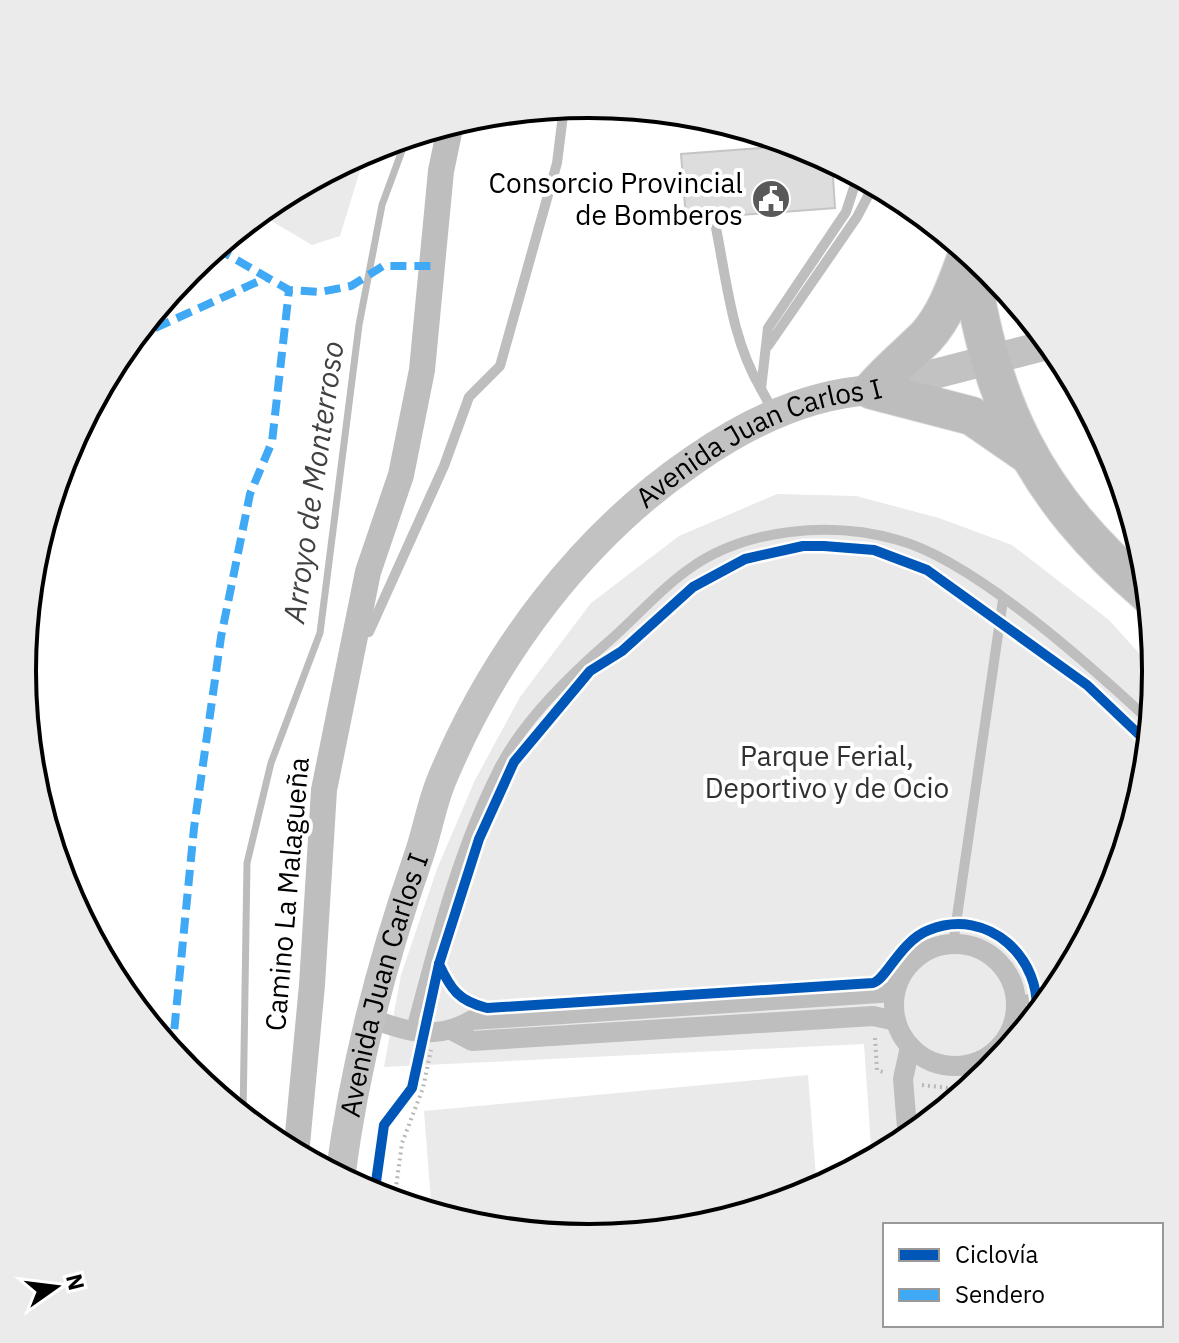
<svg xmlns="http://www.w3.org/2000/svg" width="1179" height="1343" viewBox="0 0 1179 1343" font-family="'IBM Plex Sans',sans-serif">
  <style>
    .green { fill: #eaeaea }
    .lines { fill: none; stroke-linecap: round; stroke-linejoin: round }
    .stream { stroke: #bcbcbc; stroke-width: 7 }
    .building { fill: #ddd; stroke: #c5c5c5; stroke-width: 2 }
    .motorway-casing { stroke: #dbdbdb; stroke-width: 40 }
    .path { stroke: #b8b8b8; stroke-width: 4; stroke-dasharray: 2 4; stroke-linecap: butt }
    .service { stroke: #bebebe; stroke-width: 10 }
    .minor { stroke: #bebebe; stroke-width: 20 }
    .tertiary { stroke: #bebebe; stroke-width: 26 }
    .secondary { stroke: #c2c2c2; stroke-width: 30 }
    .motorway { stroke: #bdbdbd; stroke-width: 38 }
    .quiet { stroke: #3fa9f5; stroke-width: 8; stroke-dasharray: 16 8; stroke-linecap: butt }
    .cycleway-casing { stroke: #fff; stroke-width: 15 }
    .cycleway { stroke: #0057b8; stroke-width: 10 }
    .labels { text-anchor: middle; stroke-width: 8; stroke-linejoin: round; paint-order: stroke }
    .poi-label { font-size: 28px; fill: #000; stroke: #fff; text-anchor: end }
    .street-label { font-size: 28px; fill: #000; stroke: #fff }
    .park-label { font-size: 28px; fill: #303030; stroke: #fff }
    .water-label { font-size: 30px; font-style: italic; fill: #414141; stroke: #fff }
    .rim { fill: none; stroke: #000; stroke-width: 4 }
  </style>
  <rect width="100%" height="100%" fill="#fff"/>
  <g class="green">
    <polygon points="366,151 340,236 312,245 258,213 275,199"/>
    <path d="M 777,494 L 856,496 L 939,518 L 1012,545 L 1109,620 L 1157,673 C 1153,709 1153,747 1146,782 C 1117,935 1009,1088 872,1161 L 864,1044 L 384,1067 L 401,975 L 437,869 L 475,780 L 520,697 L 591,603 L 679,536 Z"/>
    <path d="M 808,1075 L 817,1190 L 806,1196 C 771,1207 736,1221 700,1228 C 613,1246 517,1240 432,1214 L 424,1111 Z"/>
  </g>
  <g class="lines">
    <polyline class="stream" points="243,1118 247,863 271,763 320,633 359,325 382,205 407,137"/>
  </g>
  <polygon class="building" points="800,145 832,161 835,208 686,219 681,154"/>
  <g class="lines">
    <g class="motorway-casing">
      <g id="motorway">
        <path d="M 968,252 C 990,403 1032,495 1149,595"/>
        <path d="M 968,253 C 957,282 947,314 926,337 C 908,355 889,370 872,390 L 972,416 L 1027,454"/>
      </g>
    </g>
    <g class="path">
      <polyline points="875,1038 877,1070 883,1072"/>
      <polyline points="922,1085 967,1090"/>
      <polyline points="394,1202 402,1143 423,1088 431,1050"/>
    </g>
    <g class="service">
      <path d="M 716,228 C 727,283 732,340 761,389"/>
      <polyline points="768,346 857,217 868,196 870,181"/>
      <polyline points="773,411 761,389 768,328 846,212 858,175"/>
      <polyline points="358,634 369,632 444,466 469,397 500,366 557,163 564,107"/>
      <polyline points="953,944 1003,600"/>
      <polyline points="1016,1000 1052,998"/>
      <path d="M 410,1033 C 434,944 456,853 498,770 C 521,723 569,676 608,642 C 635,619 660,589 689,569 C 746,528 832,521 898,540 C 975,561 1093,668 1152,723"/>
    </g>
    <g class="minor">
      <circle cx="955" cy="1005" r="61"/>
      <path d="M 370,1018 C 406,1032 437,1041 472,1020 L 895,992"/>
      <polyline points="453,1031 472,1041 873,1016 896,1021"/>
      <polyline points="908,1140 903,1079 910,1047"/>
    </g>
    <polyline class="tertiary" points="296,1155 312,985 324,790 368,572 401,475 422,370 441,171 451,123"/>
    <path class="secondary" id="s1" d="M 340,1178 C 354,1070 381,964 417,861 C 427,834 431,805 442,779 C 494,654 581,537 694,460 C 747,423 807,394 872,390 L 1051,344"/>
    <use href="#motorway" class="motorway"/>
    <g class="quiet">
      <polyline points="216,248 289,290 320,292 351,286 383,266 433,266"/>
      <polyline points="133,338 268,277"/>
      <polyline points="172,1053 194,828 221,637 250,494 272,442 289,290"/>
    </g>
    <g class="cycleway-casing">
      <g id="cycleway">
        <path d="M 1036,1018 C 1044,959 988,906 929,930 C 900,941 886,980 873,983 L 487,1008 C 459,1001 451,990 439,964 L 479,839 L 514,762 L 590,671 L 622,651 L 693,587 L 745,559 L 803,546 L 824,546 L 874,550 L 927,570 L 1087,685 L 1150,745"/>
        <polyline points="374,1196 384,1125 412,1088 439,964"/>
      </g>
    </g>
    <use href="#cycleway" class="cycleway"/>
  </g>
  <defs>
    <g id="civic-disc" transform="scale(2)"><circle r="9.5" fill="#595959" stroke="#fff"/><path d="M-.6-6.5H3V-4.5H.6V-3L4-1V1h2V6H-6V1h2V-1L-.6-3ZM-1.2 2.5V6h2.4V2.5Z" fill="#fff"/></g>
  </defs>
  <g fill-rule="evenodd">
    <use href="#civic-disc" x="771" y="199"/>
  </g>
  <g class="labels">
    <g class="poi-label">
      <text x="743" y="193">Consorcio Provincial<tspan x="743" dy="32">de Bomberos</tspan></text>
    </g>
    <g class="street-label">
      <text dy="10" stroke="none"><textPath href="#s1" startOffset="892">Avenida Juan Carlos I</textPath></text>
      <text transform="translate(287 894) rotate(-85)" y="10">Camino La Malagueña</text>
      <text dy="10" stroke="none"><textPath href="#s1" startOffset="198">Avenida Juan Carlos I</textPath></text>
    </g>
    <g class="park-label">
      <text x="827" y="766">Parque Ferial,<tspan x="827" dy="32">Deportivo y de Ocio</tspan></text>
    </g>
    <g class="water-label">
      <text transform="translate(314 482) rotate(-82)" y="10">Arroyo de Monterroso</text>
    </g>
  </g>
  <path d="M0 0H1179V1343H0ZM36 671a553 553 0 1 1 1106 0a553 553 0 1 1-1106 0Z" fill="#ebebeb" fill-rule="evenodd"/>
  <path class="rim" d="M36 671a553 553 0 1 1 1106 0a553 553 0 1 1-1106 0Z"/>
  <rect x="883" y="1223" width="280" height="104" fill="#ffffff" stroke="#999999" stroke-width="2"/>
  <rect x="899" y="1249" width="40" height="12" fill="#0057b8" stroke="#999999" stroke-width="2"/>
  <text x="955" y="1263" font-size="24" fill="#000000">Ciclovía</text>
  <rect x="899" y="1289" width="40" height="12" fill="#3fa9f5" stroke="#999999" stroke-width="2"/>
  <text x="955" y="1303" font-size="24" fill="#000000">Sendero</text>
  <g transform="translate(56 1287) rotate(76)" stroke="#ffffff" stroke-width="6" paint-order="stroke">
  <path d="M0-6L14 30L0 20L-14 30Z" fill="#000000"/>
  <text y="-12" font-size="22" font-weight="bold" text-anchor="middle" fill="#000000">N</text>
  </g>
</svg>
